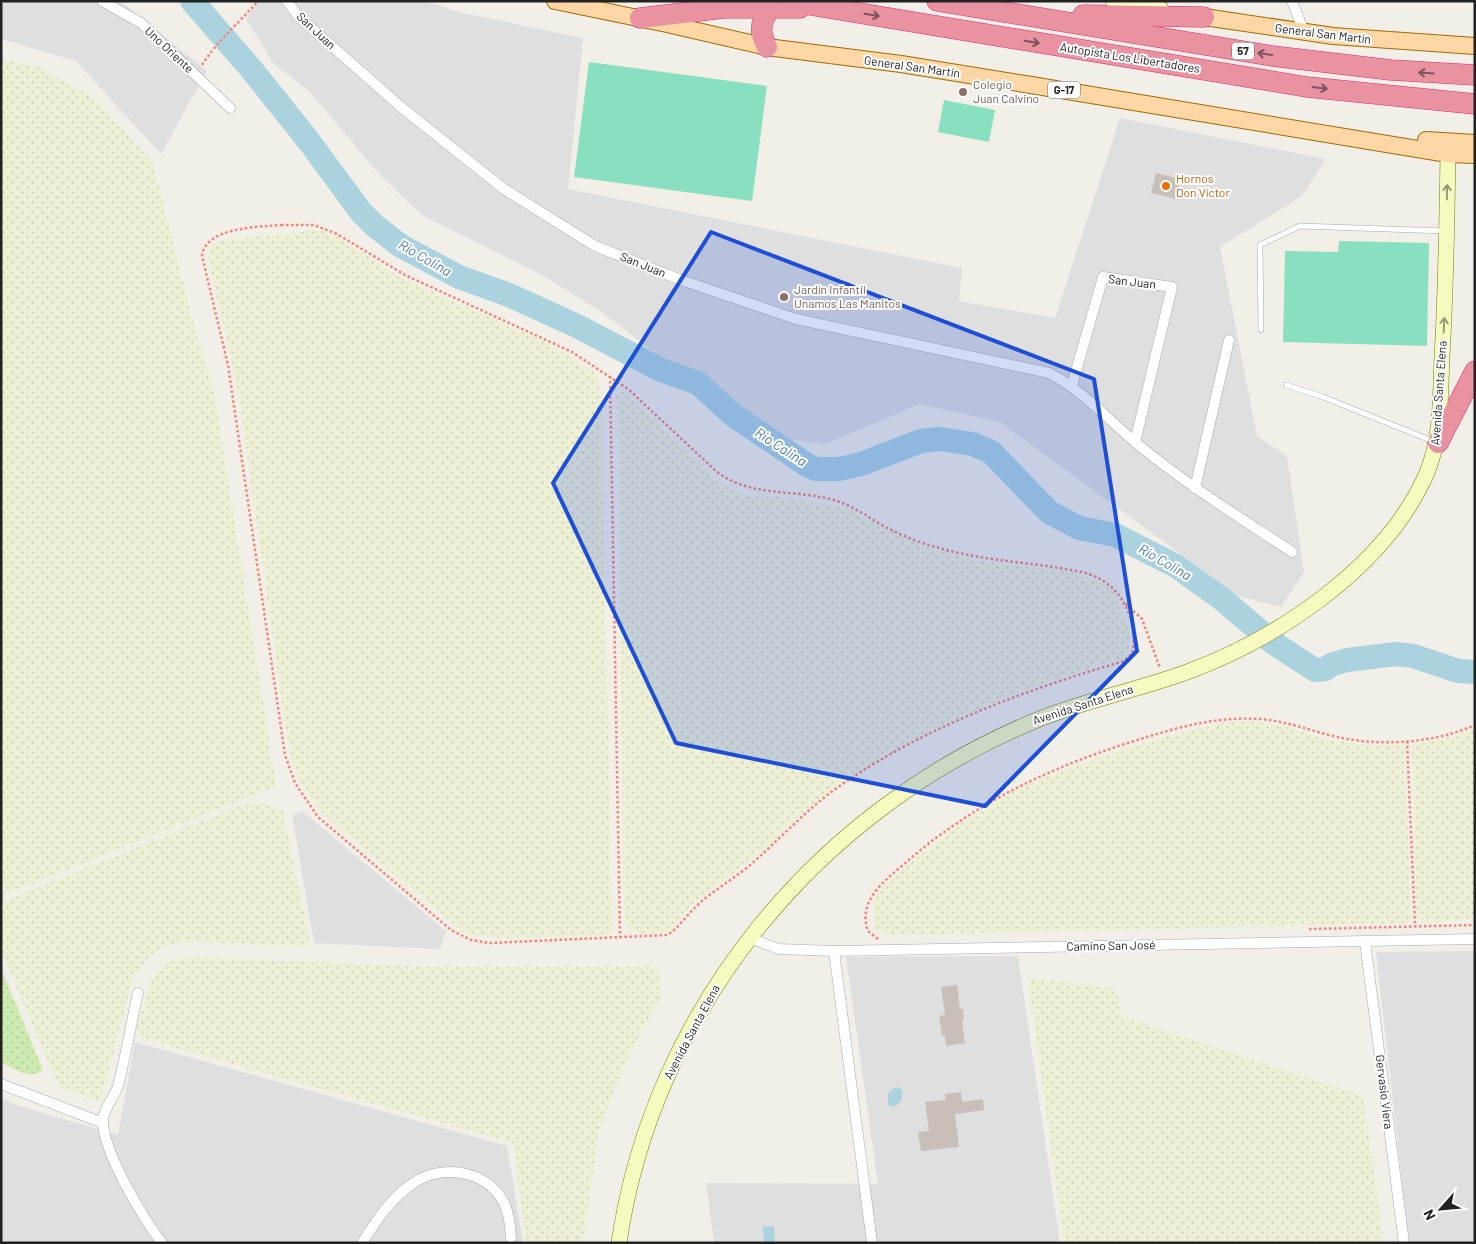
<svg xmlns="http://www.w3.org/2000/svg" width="1476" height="1244" viewBox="0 0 1476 1244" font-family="Barlow,sans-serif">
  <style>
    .residential { fill: #e0dfdf }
    .farmland { fill: url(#farmland-dots) }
    .grass { fill: url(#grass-dots) }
    .pitch { fill: #88e0be }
    .water { fill: #aad3df }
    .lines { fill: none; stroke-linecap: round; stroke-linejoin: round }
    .river { stroke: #aad3df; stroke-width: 24 }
    .building { fill: #c7bfb8 }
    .lane-casing { stroke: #a9a9a9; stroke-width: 6 }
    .street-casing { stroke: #a9a9a9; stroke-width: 11 }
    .secondary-casing { stroke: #707d05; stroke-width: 16 }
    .primary-casing { stroke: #a06b00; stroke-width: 18 }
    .highway-casing { stroke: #dc2a67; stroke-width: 21 }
    .path { stroke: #fa8072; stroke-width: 2.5; stroke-dasharray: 2.5 2.5; stroke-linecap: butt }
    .lane { stroke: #fff; stroke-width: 5 }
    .street { stroke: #fff; stroke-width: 10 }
    .secondary { stroke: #f7fabf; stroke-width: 15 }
    .primary { stroke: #fcd6a4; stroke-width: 16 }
    .highway { stroke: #e892a2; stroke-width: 20 }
    .oneway { stroke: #7b545c }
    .oneway2 { stroke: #979978 }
    .marked { fill: #1d4ed8; fill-opacity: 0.2; stroke: #1d4ed8; stroke-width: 4; stroke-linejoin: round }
    .education-dot { fill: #8d6e63; stroke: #fff; stroke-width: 2 }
    .food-dot { fill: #e8710a; stroke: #fff; stroke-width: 2 }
    .labels { text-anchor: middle; stroke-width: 4; stroke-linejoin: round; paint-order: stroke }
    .shield { fill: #fff; stroke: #646464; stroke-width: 1 }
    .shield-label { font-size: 11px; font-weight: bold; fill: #222 }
    .street-label { font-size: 12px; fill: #222; stroke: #fff }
    .education-label { font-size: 12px; fill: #785e54; stroke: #fff; text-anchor: start }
    .food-label { font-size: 12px; fill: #c56008; stroke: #fff; text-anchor: start }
    .water-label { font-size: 14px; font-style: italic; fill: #4a7aab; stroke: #fff }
  </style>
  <defs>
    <pattern id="farmland-dots" width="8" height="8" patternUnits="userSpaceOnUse" patternTransform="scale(1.25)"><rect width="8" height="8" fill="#eef0d5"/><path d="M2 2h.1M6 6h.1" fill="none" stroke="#ccceb7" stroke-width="1.8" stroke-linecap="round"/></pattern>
    <pattern id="grass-dots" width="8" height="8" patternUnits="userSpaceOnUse" patternTransform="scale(1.25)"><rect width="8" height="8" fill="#cdebb0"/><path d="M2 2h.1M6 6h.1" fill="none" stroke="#b0c997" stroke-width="1.8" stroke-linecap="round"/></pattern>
  </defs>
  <rect width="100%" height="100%" fill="#f2efe9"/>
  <g class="residential">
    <polygon points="1,1 120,1 207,71 161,154 76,61 1,39"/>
    <polygon points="257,1 424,1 463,13 583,38 568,189 962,268 959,301 1055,318 1120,118 1326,159 1302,196 1220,247 1257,436 1287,456 1304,572 1281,607 1238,596 1000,422 920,404 825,444 786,439 696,385 603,313 542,275 423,216 379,174 309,91 274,64 246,19"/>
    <polygon points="302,811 446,931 440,949 314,943 292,815"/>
    <polygon points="1475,951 1475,1243 1409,1243 1376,952"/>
    <polygon points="1018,956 1060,1243 714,1243 706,1183 878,1184 846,957"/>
    <polygon points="135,1042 507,1146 523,1243 1,1243 1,1098 19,1106 118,1135"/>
  </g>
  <g class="farmland">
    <polygon points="1,59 38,67 91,96 153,163 194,326 214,391 276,786 1,896"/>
    <polygon points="320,230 333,234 401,278 548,343 594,372 598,379 601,387 612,926 611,931 605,935 504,938 475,936 465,934 322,813 303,787 296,773 290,753 280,688 238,391 207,253 215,243 223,240"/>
    <polygon points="620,392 624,392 718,480 734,491 747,496 779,497 846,508 923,546 970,559 1077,573 1109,587 1117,597 1130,632 1128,655 1009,696 939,726 845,781 798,816 770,845 690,906 669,932 639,933 629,928 624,923 618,412 616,396"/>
    <polygon points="1224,722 1256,722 1284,726 1324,739 1374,746 1405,744 1411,920 1409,923 892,935 875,930 873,901 878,891 929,847 969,818 1012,792 1055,773 1145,742"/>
    <polygon points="1475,728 1475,920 1422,922 1417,917 1412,745 1457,735"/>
    <polygon points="255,803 264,803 283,811 311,947 185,941 162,947 147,959 133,979 100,1102 59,1087 1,951 1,902 242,805"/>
    <polygon points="193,957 425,967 652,967 657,971 662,989 659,1000 626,1061 599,1129 583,1243 526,1243 513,1143 141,1038 137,1029 150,983 157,972 169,961"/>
    <polygon points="1028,978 1117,989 1121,1016 1363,1096 1384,1243 1064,1243"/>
  </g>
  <path class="grass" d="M 1,968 L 43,1070 C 31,1081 14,1068 1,1063 Z"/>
  <g class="pitch">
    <polygon points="589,62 767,86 752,201 574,177"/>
    <polygon points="944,100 995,110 989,142 938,132"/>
    <polygon points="1339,241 1429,243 1427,346 1283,342 1285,251 1338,252"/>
  </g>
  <g class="water">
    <path d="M 899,1087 L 902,1090 C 903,1099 901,1103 893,1107 L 888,1105 L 888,1094 L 894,1088 Z"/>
    <polygon points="774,1226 775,1243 764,1243 763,1227"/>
  </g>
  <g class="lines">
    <polyline class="river" points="192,1 252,70 308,140 361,212 375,226 401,246 459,277 509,295 577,326 661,370 698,383 733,415 807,465 816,469 839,469 861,464 921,441 939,439 973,444 991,452 1049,512 1079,528 1115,535 1176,566 1222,599 1275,644 1315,670 1325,669 1333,664 1347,660 1396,654 1413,656 1458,671 1475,672"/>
  </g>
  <g class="building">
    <polygon points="1156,173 1180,179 1176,199 1151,193"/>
    <polygon points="957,985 960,1009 963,1009 964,1020 962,1020 965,1043 946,1046 945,1036 942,1036 939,1016 945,1015 941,987"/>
    <polygon points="961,1092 962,1102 983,1099 984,1110 955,1114 959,1147 921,1151 918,1132 929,1131 925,1102 946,1100 945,1094"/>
  </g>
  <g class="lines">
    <g class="lane-casing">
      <g id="lane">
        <polyline points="1261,330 1260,245 1300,226 1446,231"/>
        <polyline points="1286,385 1323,397 1435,442"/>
      </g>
    </g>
    <g class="street-casing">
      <g id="street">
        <polyline points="102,1 141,23 230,108"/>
        <path d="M 287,1 L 299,17 L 401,107 L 504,189 L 595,246 L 681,280 L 796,319 L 1049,373 C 1084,391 1106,418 1135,442 C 1184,483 1239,517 1292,552"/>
        <polyline points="1292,1 1304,32"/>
        <polyline points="1072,385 1103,277 1172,287 1135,442"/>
        <polyline points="1195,488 1229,340"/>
        <polyline points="749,938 779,949 834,951 1475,939"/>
        <polyline points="1365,942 1404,1243"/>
        <polyline points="834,951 872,1243"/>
        <path d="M 138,993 C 131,1023 126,1055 118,1086 C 114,1098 104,1107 103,1121 C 103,1152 143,1218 162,1243"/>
        <polyline points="1,1084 103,1123"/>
        <path d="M 362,1243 C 376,1221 390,1199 412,1184 C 440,1164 485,1169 503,1201 C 509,1212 510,1225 511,1238"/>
      </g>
    </g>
    <g class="secondary-casing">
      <g id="secondary">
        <polyline points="1113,1 1161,9"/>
        <path d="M 619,1243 C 653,1008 819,809 1037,720 C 1086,700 1138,690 1187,672 C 1279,638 1385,567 1426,475 C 1442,438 1440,397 1442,357 C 1446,289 1447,221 1448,154"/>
      </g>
    </g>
    <g class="primary-casing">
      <g id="primary">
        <polyline points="555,1 667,24 767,47 901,64 1025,84 1405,147 1448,154 1475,155"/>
        <polyline points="1204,17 1333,36 1475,46"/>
        <polyline points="1426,140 1475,143"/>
      </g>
    </g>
    <g class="highway-casing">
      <g id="highway">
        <polyline points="786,1 1307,87 1475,104"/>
        <polyline points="937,1 1272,56 1391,70 1475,75"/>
        <polyline points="1083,15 1204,17"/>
        <polyline points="640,18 724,8 800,8"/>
        <path d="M 767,47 C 759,33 760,20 771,8"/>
        <polyline points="1438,443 1475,371"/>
      </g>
    </g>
    <g class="path">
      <path d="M 202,65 C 217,41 239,23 258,1"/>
      <path d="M 281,225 L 314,225 L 337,234 L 405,275 L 572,352 L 628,389 L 717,472 C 751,497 790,489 830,499 C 849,504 864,514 880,524 C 898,534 917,542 936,547 C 974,559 1014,561 1053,567 C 1069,570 1086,571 1100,579 C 1125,592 1139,627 1132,654 L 1124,661 C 1022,691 921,728 834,790 C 803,813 778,841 749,866 C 734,878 718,888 703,900 C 692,909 683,922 672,932 L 666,935 L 490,943 L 471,940 L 451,930 L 318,817 L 295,783 L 285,755 L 228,365 L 202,256 C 205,227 258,227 281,225 Z"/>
      <polyline points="610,376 620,937"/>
      <polyline points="1126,604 1142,619 1160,668"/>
      <polyline points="1407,741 1415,925"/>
      <polyline points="1309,929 1475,925"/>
      <path d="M 878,939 L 868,931 C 856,898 890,877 911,858 C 977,802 1051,767 1134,741 C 1175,728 1216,716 1260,719 C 1286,721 1308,730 1333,736 C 1378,747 1432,744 1475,725"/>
    </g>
    <use href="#lane" class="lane"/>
    <use href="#street" class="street"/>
    <use href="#secondary" class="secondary"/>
    <use href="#primary" class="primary"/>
    <use href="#highway" class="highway"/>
  </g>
  <defs><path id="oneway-shaft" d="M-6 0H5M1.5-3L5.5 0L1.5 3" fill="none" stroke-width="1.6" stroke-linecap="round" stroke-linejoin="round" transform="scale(1.25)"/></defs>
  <g class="oneway">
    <use href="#oneway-shaft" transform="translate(872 15) rotate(9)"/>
    <use href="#oneway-shaft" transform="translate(1032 42) rotate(9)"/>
    <use href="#oneway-shaft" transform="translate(1265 54) rotate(-171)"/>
    <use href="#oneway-shaft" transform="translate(1426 73) rotate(-176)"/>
    <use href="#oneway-shaft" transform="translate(1320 88) rotate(7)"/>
  </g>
  <g class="oneway2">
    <use href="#oneway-shaft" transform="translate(1447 192) rotate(-89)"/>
    <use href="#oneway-shaft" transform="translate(1444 325) rotate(-87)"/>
  </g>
  <path class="marked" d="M 711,232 L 1094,379 L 1137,651 L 985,806 L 676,743 L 553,483 Z"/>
  <g class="education-dot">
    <circle cx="963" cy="92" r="5"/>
    <circle cx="784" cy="297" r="5"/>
  </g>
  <circle class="food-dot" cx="1166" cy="186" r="5"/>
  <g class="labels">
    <g class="shield">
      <rect x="1232" y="42.5" width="22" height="17" rx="4"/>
      <rect x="1048" y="81.5" width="32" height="17" rx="4"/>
    </g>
    <g class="shield-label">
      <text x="1243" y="55">57</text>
      <text x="1064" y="94">G-17</text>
    </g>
    <g class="street-label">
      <text transform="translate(316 31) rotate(43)" y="4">San Juan</text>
      <text transform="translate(1323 34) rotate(7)" y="4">General San Martín</text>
      <text transform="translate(169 50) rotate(43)" y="4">Uno Oriente</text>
      <text transform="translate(1130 58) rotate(9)" y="4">Autopista Los Libertadores</text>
      <text transform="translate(912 67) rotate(8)" y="4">General San Martín</text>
      <text transform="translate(643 265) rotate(22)" y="4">San Juan</text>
      <text transform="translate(1132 282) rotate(7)" y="4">San Juan</text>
      <text transform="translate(1439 393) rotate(-86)" y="4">Avenida Santa Elena</text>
      <text transform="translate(1083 705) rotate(-18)" y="4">Avenida Santa Elena</text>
      <text transform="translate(1111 946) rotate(-1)" y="4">Camino San José</text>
      <text transform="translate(692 1032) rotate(-62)" y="4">Avenida Santa Elena</text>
      <text transform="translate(1384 1092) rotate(83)" y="4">Gervasio Viera</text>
    </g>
    <g class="education-label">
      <text x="973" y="89">Colegio<tspan x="973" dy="14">Juan Calvino</tspan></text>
      <text x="794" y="294">Jardín Infantil<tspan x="794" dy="14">Unamos Las Manitos</tspan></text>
    </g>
    <g class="food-label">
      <text x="1176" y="183">Hornos<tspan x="1176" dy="14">Don Víctor</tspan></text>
    </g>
    <g class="water-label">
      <text transform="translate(425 258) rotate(30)" y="5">Río Colina</text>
      <text transform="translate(781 447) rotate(33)" y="5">Río Colina</text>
      <text transform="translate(1165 562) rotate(30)" y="5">Río Colina</text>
    </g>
  </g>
  <rect width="1476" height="1244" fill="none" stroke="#222222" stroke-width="5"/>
  <g transform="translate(1441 1209) rotate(243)" stroke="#ffffff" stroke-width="4" paint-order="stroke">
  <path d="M0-4L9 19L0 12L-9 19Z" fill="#222222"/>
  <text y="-8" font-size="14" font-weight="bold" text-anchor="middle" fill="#222222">N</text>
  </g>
</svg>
